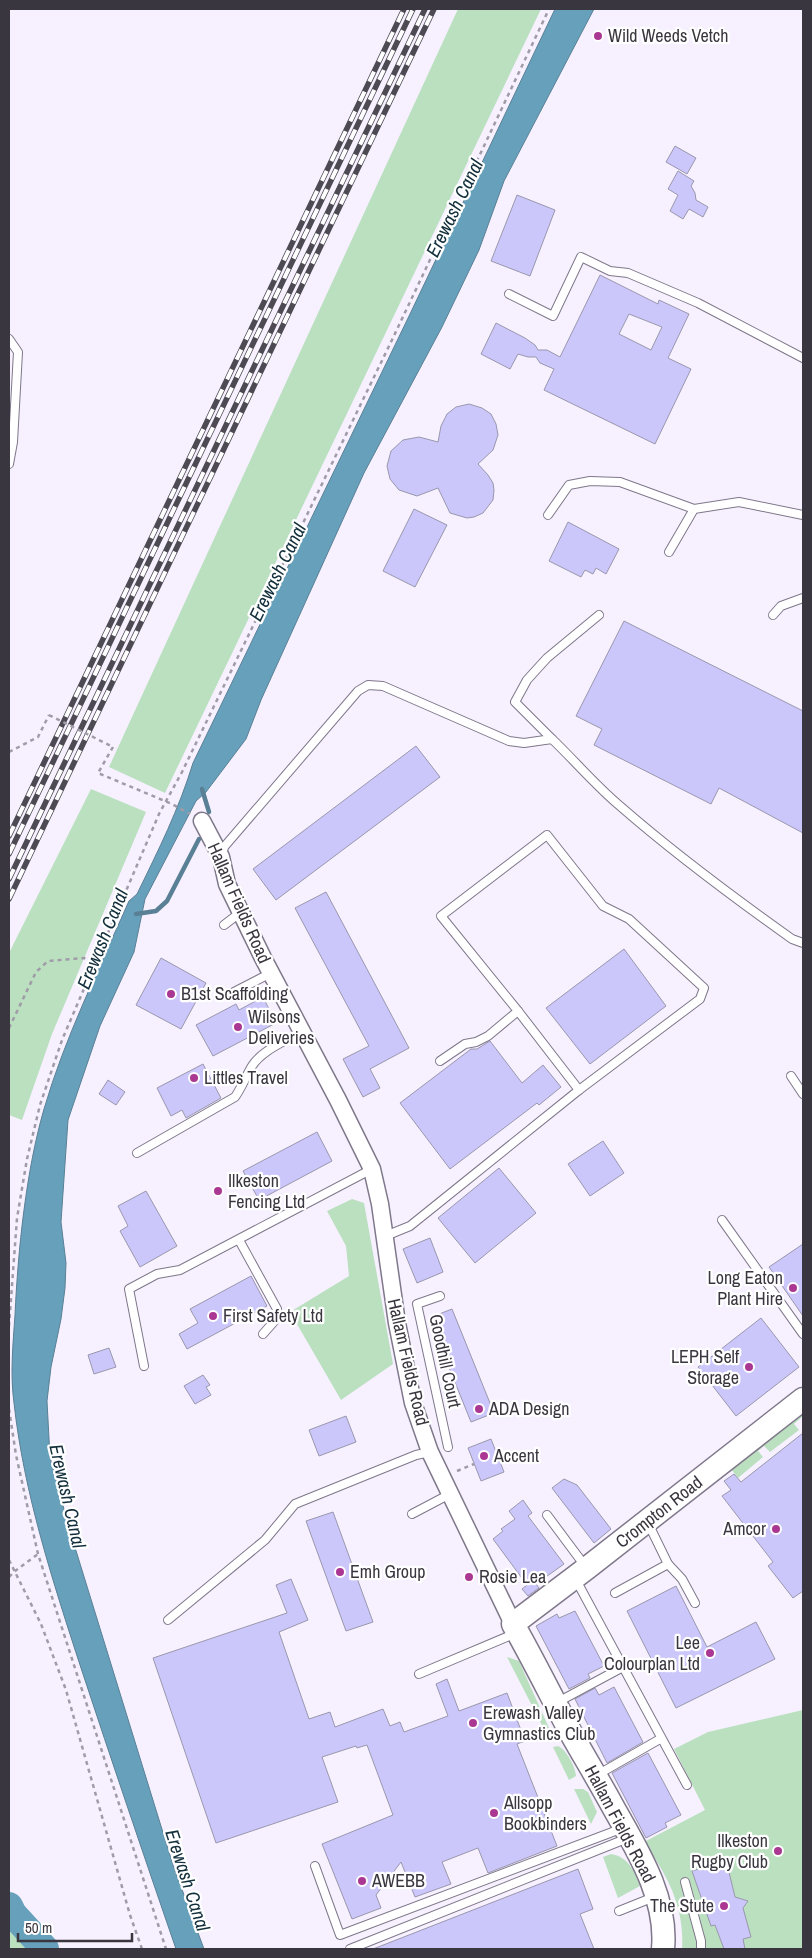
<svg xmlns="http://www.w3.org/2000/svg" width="812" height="1958" viewBox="0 0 812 1958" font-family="'Archivo Narrow',sans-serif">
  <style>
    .green { fill: #bae0c0 }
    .water { fill: #67a0bb; stroke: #5a8096 }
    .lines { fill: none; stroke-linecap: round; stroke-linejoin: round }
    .stream { stroke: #5a8096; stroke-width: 4.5 }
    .river { stroke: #67a0bb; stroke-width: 28 }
    .building { fill: #ccc7fa; stroke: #9997ad; fill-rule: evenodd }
    .lane-casing { stroke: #7f778a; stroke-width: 10 }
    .street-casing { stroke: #7f778a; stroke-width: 19 }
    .secondary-casing { stroke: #7f778a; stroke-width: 25 }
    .path { stroke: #a09ba7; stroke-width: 2.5; stroke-dasharray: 4 4; stroke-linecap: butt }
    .lane { stroke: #fff; stroke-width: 8 }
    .street { stroke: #fff; stroke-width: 16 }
    .secondary { stroke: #fff; stroke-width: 22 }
    .rail-casing { stroke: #4e4a53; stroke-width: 5.5 }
    .rail { stroke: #fff; stroke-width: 4; stroke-dasharray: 11; stroke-linecap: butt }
    .path-bridge { stroke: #a09ba7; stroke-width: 2.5; stroke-dasharray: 4 4; stroke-linecap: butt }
    .poi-dot { fill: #aa3791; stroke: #fff; stroke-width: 2 }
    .labels { text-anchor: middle; stroke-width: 4.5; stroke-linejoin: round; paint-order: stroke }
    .poi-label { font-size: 18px; fill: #3a363f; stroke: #fff; text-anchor: start }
    .street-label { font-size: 18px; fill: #3a363f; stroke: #fff }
    .water-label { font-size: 19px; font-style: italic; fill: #132f3c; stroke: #fff }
  </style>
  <rect width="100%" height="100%" fill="#f7f1ff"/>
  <g class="green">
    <polygon points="458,9 541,9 165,793 109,767"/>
    <polygon points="91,789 146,812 52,1034 22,1120 9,1115 9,953"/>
    <polygon points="352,1199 364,1203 393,1364 341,1400 290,1312 349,1276 346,1246 327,1211"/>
    <polygon points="803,1413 803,1416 794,1424 799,1430 770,1452 764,1446 758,1451 763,1457 738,1478 731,1469"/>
    <polygon points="507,1657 519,1661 549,1728 545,1731"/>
    <path d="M 803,1710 L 803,1949 L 682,1949 C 685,1907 667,1875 644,1842 L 705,1810 L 674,1749 L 708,1732 Z"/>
    <path d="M 558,1746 C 567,1750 575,1767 576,1776 L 569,1780 L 553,1747 Z"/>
    <polygon points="574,1789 583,1789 588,1792 597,1812 591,1824"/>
    <path d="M 611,1854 C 629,1857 634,1871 640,1886 L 618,1898 L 603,1857 Z"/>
    <polygon points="9,1915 37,1949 9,1949"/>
  </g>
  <path class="water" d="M 555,9 L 594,9 L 504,181 L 479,250 L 442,327 L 364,473 L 261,700 L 246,739 L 206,792 L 196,801 L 145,899 L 134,952 L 100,1026 L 68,1120 L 61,1222 L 66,1263 L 65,1288 L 61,1319 L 51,1367 L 47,1401 L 50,1457 L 69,1528 L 173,1865 L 204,1949 L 176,1949 C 144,1856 112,1762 81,1668 C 53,1582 24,1494 14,1403 C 10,1374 13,1344 15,1315 C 18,1250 26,1171 44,1109 C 65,1037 99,969 129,901 L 137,894 C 158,851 179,809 193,763 L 410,314 Z"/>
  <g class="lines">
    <g class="stream">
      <polyline points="202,789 209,812"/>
      <polyline points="136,914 156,911 167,901 199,839"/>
    </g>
    <polyline class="river" points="9,1906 13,1914 45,1949"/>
  </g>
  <g class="building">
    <polygon points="675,146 696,158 687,174 666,162"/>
    <polygon points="678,171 694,181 691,186 695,193 696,200 708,207 703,217 689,209 683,219 670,211 678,195 668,189"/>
    <polygon points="517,195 555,210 530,276 491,261"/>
    <path d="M 600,275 L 658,304 L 659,300 L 689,314 L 668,358 L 691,369 L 655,444 L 544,390 L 554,369 L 540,363 L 536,357 L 528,357 L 518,354 L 510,369 L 481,354 L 496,323 L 525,338 L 535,345 L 538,350 L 547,350 L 560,357 ZM 629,314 L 662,327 L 651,350 L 619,334 Z"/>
    <polygon points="469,404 482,408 491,414 496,424 498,435 493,450 478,464 488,475 493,483 494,490 493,500 483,513 474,517 467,518 450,513 438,488 417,496 399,490 390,479 387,466 391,451 403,440 419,437 438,442 441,426 447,414 456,407"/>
    <polygon points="414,509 447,525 415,587 383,571"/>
    <polygon points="568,522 619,549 606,574 596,568 593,574 585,570 581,577 549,561"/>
    <polygon points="624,621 803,711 803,833 719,788 711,804 594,745 602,729 576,716"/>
    <polygon points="416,746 440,777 276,900 253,869"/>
    <polygon points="326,892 409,1048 370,1069 380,1088 363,1097 343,1059 369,1046 295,908"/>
    <polygon points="624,949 666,1006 590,1064 546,1008"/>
    <polygon points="161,958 206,983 181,1029 136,1005"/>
    <polygon points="263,997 276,1023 213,1056 196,1025 236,1004 239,1010"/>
    <polygon points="490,1041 522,1083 543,1065 561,1087 539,1105 537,1103 450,1169 400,1103 471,1049 477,1049"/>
    <polygon points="203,1064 221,1098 186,1118 182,1110 171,1116 157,1088"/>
    <polygon points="108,1080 125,1092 116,1105 99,1094"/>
    <polygon points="317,1132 332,1161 259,1200 243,1171"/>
    <polygon points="603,1141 624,1173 590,1196 568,1164"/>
    <polygon points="499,1168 536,1213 475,1263 438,1218"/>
    <polygon points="146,1191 177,1246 140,1267 120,1231 128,1226 118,1206"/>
    <polygon points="430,1238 443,1272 417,1283 403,1249"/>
    <polygon points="803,1244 803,1316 769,1267"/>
    <polygon points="251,1276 267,1306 187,1349 179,1334 198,1323 190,1309"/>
    <polygon points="452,1309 494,1413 471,1422 429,1318"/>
    <polygon points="761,1318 799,1367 736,1416 698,1367"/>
    <polygon points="109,1348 116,1367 94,1374 88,1355"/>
    <polygon points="203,1375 210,1385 206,1387 211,1395 195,1404 184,1386"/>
    <polygon points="346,1416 356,1442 319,1456 309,1430"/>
    <polygon points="803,1433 803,1591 793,1598 768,1566 773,1562 722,1496 731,1490 724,1481 734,1474 741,1482"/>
    <polygon points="491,1439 504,1472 481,1481 468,1448"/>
    <polygon points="564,1479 577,1485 611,1529 594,1543 552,1488"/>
    <polygon points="523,1500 532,1513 528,1516 564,1564 536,1584 539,1588 528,1596 522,1589 527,1585 493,1539 503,1531 501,1529 515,1519 509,1511"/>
    <polygon points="333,1512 373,1622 346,1631 306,1521"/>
    <polygon points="291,1579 308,1620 279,1632 309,1719 330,1712 335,1727 383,1709 390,1726 400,1722 404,1732 448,1716 436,1684 447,1679 459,1711 507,1693 525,1741 517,1744 557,1846 488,1873 478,1848 442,1862 451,1884 415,1897 401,1862 376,1895 381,1908 352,1919 322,1844 393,1815 367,1745 357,1748 356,1746 322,1757 338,1802 216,1843 153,1658 287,1613 276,1585"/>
    <polygon points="676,1586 707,1647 756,1622 775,1659 676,1708 627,1611"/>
    <polygon points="575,1611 604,1666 588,1674 590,1678 569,1689 536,1626 557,1614 559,1618"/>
    <polygon points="614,1687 643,1742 607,1763 575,1699 595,1688 599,1695"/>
    <polygon points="648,1753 681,1815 665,1823 667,1827 646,1838 612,1773"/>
    <polygon points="711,1865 712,1869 728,1868 735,1897 748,1901 743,1908 751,1937 743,1939 745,1949 724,1949 715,1925 711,1926 692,1871"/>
    <polygon points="578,1869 593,1909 580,1914 594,1949 373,1949"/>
  </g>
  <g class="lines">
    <g class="lane-casing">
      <g id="lane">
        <polyline points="509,294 553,316 581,257 610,271 628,273 698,303 803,358"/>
        <polyline points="9,339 18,352 13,442 9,464"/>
        <polyline points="548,515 569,485 590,481 620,482 694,509"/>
        <polyline points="669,552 694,509 739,502 803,515"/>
        <polyline points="773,615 781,606 803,598"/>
        <polyline points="552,739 515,702 527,680 547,658 599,615"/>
        <path d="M 222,855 L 224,847 L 230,840 L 358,691 L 368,685 L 383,686 L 509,741 L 524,743 L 552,739 C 575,761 596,786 620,806 C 675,854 733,897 792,939 L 803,943"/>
        <polyline points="224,925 241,912"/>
        <polyline points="234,992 271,973"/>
        <polyline points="518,1011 579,1090"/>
        <polyline points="791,1076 803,1094"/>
        <path d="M 137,1153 L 235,1097 C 242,1087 246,1076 252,1066 C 262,1050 286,1041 302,1031"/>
        <polyline points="722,1220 803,1334"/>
        <polyline points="383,1237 410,1226 579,1090 700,999 704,988 629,919 603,906 547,835 441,916 518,1011 488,1036 476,1042 465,1044 440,1061"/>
        <polyline points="239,1240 277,1309 278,1317 263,1334"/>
        <polyline points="440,1296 417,1304 448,1447"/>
        <polyline points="144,1366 129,1289 157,1274 180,1270 372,1169"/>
        <polyline points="412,1514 450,1494"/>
        <polyline points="547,1515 585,1566"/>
        <polyline points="668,1564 682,1579 695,1603"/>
        <polyline points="576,1580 687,1785"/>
        <polyline points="615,1593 668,1564 648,1523"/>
        <polyline points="168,1620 265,1540 295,1504 416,1455 430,1452"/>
        <polyline points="419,1674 516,1633"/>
        <polyline points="556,1703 623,1667"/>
        <polyline points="597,1775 660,1739"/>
        <polyline points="315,1866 340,1935 623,1828"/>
        <polyline points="685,1882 701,1941 701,1949"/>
        <polyline points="619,1911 654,1897"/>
        <polyline points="350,1949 628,1838"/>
      </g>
    </g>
    <g class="street-casing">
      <polyline id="street" points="202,821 221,857 227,884 263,958 338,1100 372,1169 380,1204 397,1323 413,1403 430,1452 513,1624"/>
    </g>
    <g class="secondary-casing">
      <path id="secondary" d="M 663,1949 C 668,1897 636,1848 612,1805 C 599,1781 585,1758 572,1735 C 552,1698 534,1661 513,1624 L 587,1568 L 803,1399"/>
    </g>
    <g class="path">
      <polyline points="113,747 98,773 172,804 190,814"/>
      <polyline points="9,752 38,737 49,715"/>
      <polyline points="9,1028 36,972 48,961 84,958 95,963"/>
      <polyline points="9,1326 17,1218 27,1159 40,1105 62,1040 159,814 182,772 391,342 549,9"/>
      <polyline points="9,1409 16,1455 38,1554 166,1949"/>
      <polyline points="457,1471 474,1464"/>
      <polyline points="9,1560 41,1624 66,1690 130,1915 142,1949"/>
      <polyline points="9,1577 15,1571 38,1554"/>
    </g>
    <use href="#lane" class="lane"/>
    <use href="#street" class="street"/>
    <use href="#secondary" class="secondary"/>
    <g class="rail-casing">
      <g id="rail">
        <polyline points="9,836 404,9"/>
        <polyline points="9,854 413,9"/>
        <polyline points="9,879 425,9"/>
        <polyline points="9,899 434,9"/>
      </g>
    </g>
    <use href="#rail" class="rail"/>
    <polyline class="path-bridge" points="49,715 113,747"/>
  </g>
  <g class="poi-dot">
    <circle cx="598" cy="36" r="5"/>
    <circle cx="171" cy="994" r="5"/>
    <circle cx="238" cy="1027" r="5"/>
    <circle cx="194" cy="1078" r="5"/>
    <circle cx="218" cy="1191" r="5"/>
    <circle cx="793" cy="1288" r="5"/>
    <circle cx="213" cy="1316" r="5"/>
    <circle cx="749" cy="1367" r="5"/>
    <circle cx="479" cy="1409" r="5"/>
    <circle cx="484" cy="1456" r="5"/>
    <circle cx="776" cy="1529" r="5"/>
    <circle cx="340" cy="1572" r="5"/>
    <circle cx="469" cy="1577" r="5"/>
    <circle cx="710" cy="1653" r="5"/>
    <circle cx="473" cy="1723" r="5"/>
    <circle cx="494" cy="1813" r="5"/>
    <circle cx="778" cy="1851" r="5"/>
    <circle cx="362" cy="1881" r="5"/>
    <circle cx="724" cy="1906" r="5"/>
  </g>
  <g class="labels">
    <g class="poi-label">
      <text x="608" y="42">Wild Weeds Vetch</text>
      <text x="181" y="1000">B1st Scaffolding</text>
      <text x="248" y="1023">Wilsons<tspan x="248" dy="21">Deliveries</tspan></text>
      <text x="204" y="1084">Littles Travel</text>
      <text x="228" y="1187">Ilkeston<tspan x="228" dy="21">Fencing Ltd</tspan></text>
      <text x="783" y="1284" text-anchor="end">Long Eaton<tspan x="783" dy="21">Plant Hire</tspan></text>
      <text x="223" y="1322">First Safety Ltd</text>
      <text x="739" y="1363" text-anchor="end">LEPH Self<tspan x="739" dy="21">Storage</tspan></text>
      <text x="489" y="1415">ADA Design</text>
      <text x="494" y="1462">Accent</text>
      <text x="766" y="1535" text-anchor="end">Amcor</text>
      <text x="350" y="1578">Emh Group</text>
      <text x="479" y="1583">Rosie Lea</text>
      <text x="700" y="1649" text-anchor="end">Lee<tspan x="700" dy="21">Colourplan Ltd</tspan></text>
      <text x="483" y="1719">Erewash Valley<tspan x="483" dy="21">Gymnastics Club</tspan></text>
      <text x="504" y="1809">Allsopp<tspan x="504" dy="21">Bookbinders</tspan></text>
      <text x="768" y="1847" text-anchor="end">Ilkeston<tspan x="768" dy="21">Rugby Club</tspan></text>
      <text x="372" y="1887">AWEBB</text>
      <text x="714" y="1912" text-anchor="end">The Stute</text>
    </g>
    <g class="street-label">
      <text transform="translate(239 903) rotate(66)" y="6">Hallam Fields Road</text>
      <text transform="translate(445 1361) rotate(78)" y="6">Goodhill Court</text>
      <text transform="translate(408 1362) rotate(77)" y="6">Hallam Fields Road</text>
      <text transform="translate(659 1512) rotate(-38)" y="6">Crompton Road</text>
      <text transform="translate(620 1824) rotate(62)" y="6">Hallam Fields Road</text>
    </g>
    <g class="water-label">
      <text transform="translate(454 208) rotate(-64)" y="7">Erewash Canal</text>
      <text transform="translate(277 572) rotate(-64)" y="7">Erewash Canal</text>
      <text transform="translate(102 939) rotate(-68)" y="7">Erewash Canal</text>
      <text transform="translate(68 1496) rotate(77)" y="7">Erewash Canal</text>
      <text transform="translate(188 1880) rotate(72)" y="7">Erewash Canal</text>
    </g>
  </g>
  <rect width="812" height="1958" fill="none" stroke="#3a363f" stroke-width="20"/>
  <path d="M18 1933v8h114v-8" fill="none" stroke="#3a363f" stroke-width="2.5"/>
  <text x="25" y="1933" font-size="15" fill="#3a363f" stroke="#ffffff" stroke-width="4" paint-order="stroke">50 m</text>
</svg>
